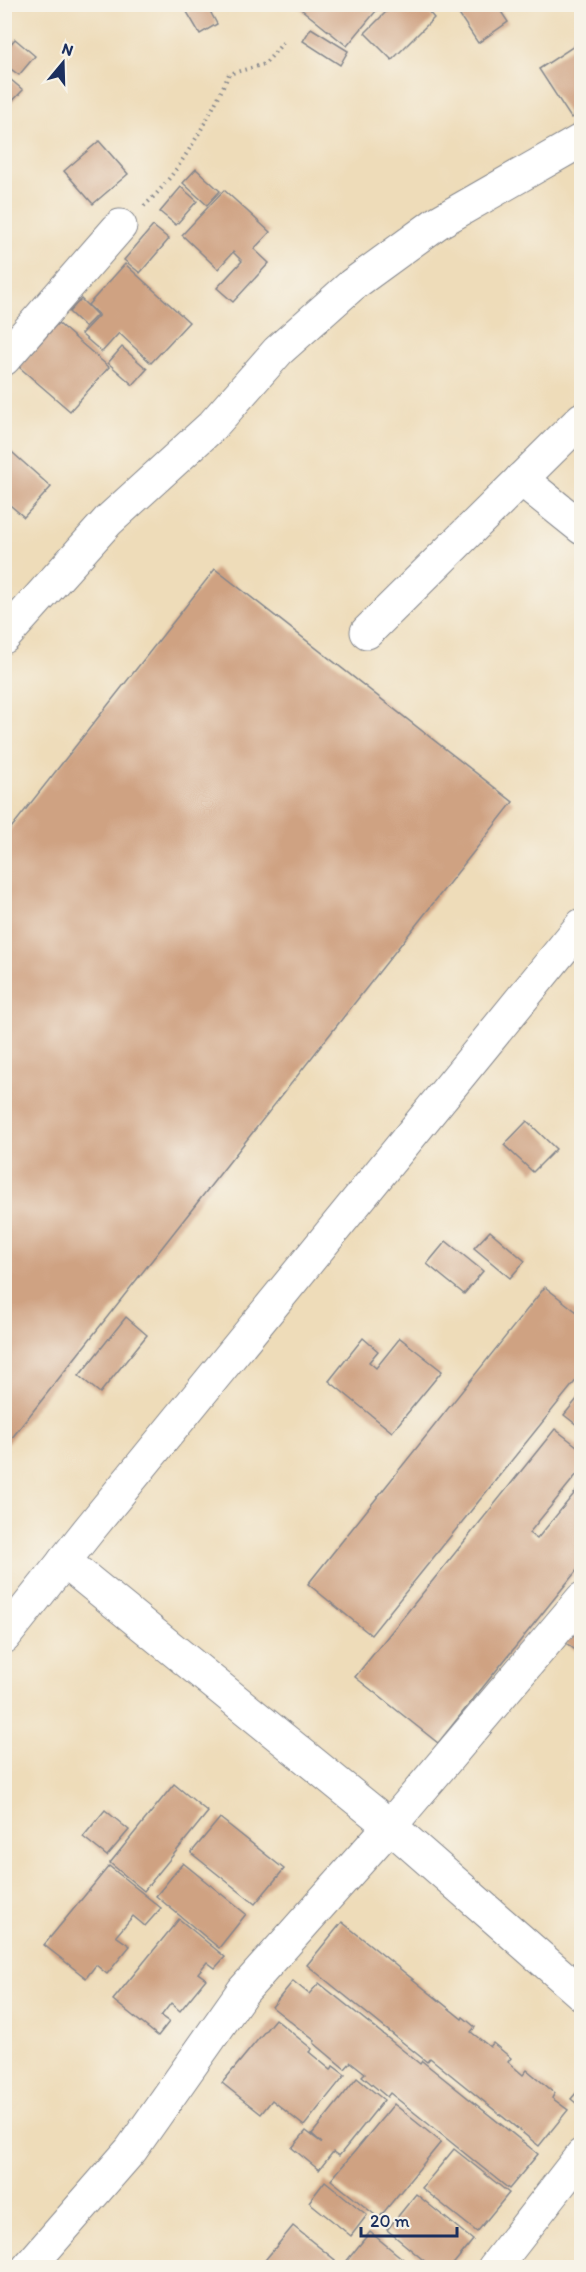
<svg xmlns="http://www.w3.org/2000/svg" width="586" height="2272" viewBox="0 0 586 2272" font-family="Itim,sans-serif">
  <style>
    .building { fill: #cfa282 }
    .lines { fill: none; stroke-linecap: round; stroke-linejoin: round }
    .minor-casing { stroke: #84868c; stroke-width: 35 }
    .path { stroke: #84868c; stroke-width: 4; stroke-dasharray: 1.5 4.5; stroke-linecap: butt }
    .minor { stroke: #fff; stroke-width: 33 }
  </style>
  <rect width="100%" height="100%" fill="#f7f3e8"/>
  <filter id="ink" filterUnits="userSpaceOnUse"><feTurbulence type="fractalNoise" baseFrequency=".0167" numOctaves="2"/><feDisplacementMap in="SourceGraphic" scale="12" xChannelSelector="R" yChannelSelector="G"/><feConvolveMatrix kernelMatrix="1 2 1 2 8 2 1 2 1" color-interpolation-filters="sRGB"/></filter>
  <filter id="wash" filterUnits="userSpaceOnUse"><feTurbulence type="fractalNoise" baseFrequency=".008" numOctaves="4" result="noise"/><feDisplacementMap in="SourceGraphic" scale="24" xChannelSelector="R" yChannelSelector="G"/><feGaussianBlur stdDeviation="1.35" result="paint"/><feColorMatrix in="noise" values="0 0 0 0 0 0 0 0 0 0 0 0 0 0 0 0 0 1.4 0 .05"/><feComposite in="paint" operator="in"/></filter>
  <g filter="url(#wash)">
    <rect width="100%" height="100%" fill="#eedcb9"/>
    <g id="blocks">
      <g class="building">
        <polygon points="200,4 206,4 217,24 200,34 187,12"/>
        <polygon points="394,4 422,4 434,18 392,60 365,33"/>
        <polygon points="452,4 496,4 508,22 478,43"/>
        <polygon points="296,5 381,5 347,46"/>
        <polygon points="311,28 348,51 340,65 303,41"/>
        <polygon points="15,39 35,56 19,75 4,64 4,52"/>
        <polygon points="574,46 582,59 582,111 571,118 539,69"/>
        <polygon points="4,74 23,90 4,110"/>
        <polygon points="99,141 128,174 93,204 64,171"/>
        <polygon points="196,169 220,191 207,205 183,183"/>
        <polygon points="181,187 197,201 176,225 160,212"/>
        <polygon points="224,190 270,232 254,249 269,263 233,302 217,288 242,261 233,252 218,269 182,235"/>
        <polygon points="153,226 169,239 140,273 124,260"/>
        <polygon points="125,264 189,322 151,363 119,333 102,352 81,334 99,315 88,305"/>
        <polygon points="81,299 97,315 85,327 69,312"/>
        <polygon points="58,323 109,367 70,411 19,367"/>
        <polygon points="122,347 147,369 133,385 108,363"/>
        <polygon points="4,445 51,487 24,517 4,500"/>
        <polygon points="215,569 513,802 4,1448 4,837"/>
        <polygon points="527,1121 556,1149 533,1172 504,1145"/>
        <polygon points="490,1231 525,1261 510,1278 474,1248"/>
        <polygon points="446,1241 483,1271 464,1294 427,1264"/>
        <polygon points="545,1287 582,1316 582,1373 371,1635 308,1584"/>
        <polygon points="126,1317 147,1335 100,1393 79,1376"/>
        <polygon points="363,1338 378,1351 369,1362 376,1368 400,1338 442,1371 392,1432 329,1381"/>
        <polygon points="582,1393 582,1429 564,1415"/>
        <polygon points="555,1429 582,1450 582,1468 529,1533 537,1539 582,1484 582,1564 438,1743 355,1677"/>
        <polygon points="582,1622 582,1655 562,1640"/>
        <polygon points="174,1784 208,1812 144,1891 110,1863"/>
        <polygon points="105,1810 129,1830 107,1856 83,1837"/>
        <polygon points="220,1818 284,1869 255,1904 191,1853"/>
        <polygon points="183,1863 246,1914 219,1948 156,1896"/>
        <polygon points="109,1866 161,1908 145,1926 133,1916 116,1936 130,1946 107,1974 96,1965 86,1978 44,1945"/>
        <polygon points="179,1919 225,1957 215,1968 207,1962 198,1973 206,1979 180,2011 171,2003 161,2016 169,2022 158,2036 113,2000"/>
        <polygon points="342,1922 462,2019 463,2017 475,2027 471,2032 490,2047 493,2043 511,2058 508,2062 523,2075 527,2070 555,2093 552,2098 568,2110 539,2146 430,2058 427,2062 307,1965"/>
        <polygon points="293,1981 309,1994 319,1983 420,2064 422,2061 538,2154 509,2189 390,2093 387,2097 362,2076 365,2073 351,2062 345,2069 314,2043 315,2041 272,2007"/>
        <polygon points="275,2019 312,2049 309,2052 331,2070 333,2066 345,2075 304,2126 272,2100 261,2114 222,2083"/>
        <polygon points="357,2078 384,2100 339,2156 333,2152 319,2170 292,2148 306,2131 322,2143 312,2134"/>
        <polygon points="582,2086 582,2108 571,2099"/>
        <polygon points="394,2104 441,2142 379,2218 331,2180"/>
        <polygon points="454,2149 509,2193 477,2232 422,2188"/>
        <polygon points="325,2181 367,2215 351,2236 309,2202"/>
        <polygon points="416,2194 473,2240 450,2268 433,2268 387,2230"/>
        <polygon points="293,2226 335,2260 329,2268 267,2268 262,2264"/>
        <polygon points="370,2232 414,2268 341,2268"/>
      </g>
    </g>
  </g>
  <g filter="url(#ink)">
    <use href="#blocks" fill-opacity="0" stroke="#84868c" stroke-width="1.5"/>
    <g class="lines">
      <g class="minor-casing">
        <g id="minor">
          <polyline points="4,359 120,226"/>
          <polyline points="521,479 582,528"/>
          <polyline points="367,632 582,419"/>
          <polyline points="4,637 108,521 212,426 278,351 352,285 437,223 582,140"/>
          <polyline points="64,1561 390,1826 582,1994"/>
          <polyline points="4,1637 88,1531 582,925"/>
          <polyline points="28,2268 131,2150 243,1991 390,1826 582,1599"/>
          <polyline points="494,2268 582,2155"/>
        </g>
      </g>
      <path class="path" d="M 144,206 C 178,176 211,115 229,74 L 265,64 L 286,39"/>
      <use href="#minor" class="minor"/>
    </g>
  </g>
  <rect width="586" height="2272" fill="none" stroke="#f7f3e8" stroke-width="24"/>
  <g transform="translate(63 63) rotate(19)" stroke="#f7f3e8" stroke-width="4.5" paint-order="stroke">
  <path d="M0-4.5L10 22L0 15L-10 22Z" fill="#1b2f5e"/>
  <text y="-9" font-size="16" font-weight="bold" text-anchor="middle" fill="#1b2f5e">N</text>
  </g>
  <path d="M361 2227v9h96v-9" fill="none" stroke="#1b2f5e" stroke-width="3"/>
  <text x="370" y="2227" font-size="18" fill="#1b2f5e" stroke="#f7f3e8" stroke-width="4.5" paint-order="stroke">20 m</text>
</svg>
